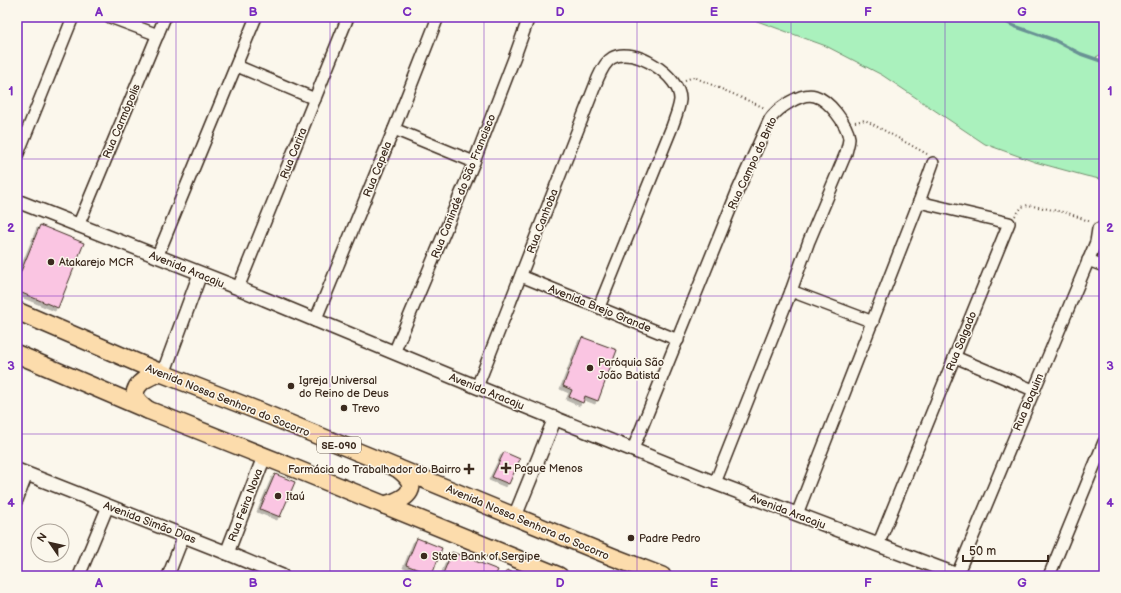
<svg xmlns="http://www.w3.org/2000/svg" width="1121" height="593" viewBox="0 0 1121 593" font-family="'Balsamiq Sans',sans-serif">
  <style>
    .green { fill: #aaf1bd; stroke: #728e6e }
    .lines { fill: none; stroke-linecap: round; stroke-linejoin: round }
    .stream { stroke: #699294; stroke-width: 3.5 }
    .building { fill: #fac5e2; stroke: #3b2a1e; filter: url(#shadow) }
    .minor-casing { stroke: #3b2a1e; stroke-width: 14 }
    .tertiary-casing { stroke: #3b2a1e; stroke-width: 16 }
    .primary-casing { stroke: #3b2a1e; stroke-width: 20 }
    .path { stroke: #3b2a1e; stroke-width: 2; stroke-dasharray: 1 3; stroke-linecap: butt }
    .minor { stroke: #fbf7ec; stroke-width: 11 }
    .tertiary { stroke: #fbf7ec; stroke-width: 13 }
    .primary { stroke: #fcdcac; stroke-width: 17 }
    .grid { fill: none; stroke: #7b2cbf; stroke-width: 1; stroke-opacity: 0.55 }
    .poi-dot { fill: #3b2a1e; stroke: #fbf7ec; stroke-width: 1.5 }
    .labels { text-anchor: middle; stroke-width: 3; stroke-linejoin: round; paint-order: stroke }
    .shield { fill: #fbf7ec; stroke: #75685c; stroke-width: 1 }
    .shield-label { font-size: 10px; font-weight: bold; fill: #3b2a1e }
    .street-label { font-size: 11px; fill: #3b2a1e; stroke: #fbf7ec }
    .poi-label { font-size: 11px; fill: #3b2a1e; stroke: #fbf7ec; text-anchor: start }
    .neatline { fill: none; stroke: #7b2cbf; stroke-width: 1.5 }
    .grid-label { font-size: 13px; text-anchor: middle; font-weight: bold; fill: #7b2cbf }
  </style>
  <defs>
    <filter id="shadow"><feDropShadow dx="-3" dy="3" stdDeviation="0" flood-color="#0004"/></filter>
  </defs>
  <rect width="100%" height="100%" fill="#fbf7ec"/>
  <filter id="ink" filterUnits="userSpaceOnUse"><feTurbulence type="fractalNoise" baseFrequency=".025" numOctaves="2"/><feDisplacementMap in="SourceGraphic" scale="8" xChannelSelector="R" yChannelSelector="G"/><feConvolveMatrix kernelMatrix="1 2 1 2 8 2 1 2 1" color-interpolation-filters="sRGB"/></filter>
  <g filter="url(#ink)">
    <polygon class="green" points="746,17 1104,17 1104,53 1096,57 1104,64 1104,180 1086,176 1035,162 985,144 882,75 826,46"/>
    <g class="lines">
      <polyline class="stream" points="997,17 1014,26 1054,40 1081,54 1104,62"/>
    </g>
    <g class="building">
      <polygon points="40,225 84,243 58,308 17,291 17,281"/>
      <polygon points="582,337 617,350 598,401 585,396 583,403 569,397 572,390 563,386"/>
      <polygon points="504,452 520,459 509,484 492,477"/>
      <polygon points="275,474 295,482 280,517 260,509"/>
      <polygon points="417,538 442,548 432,575 406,565"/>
      <polygon points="452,552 498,570 495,576 442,576"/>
      <polygon points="507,570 521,576 504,576"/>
    </g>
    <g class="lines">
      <g class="minor-casing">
        <g id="minor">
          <polyline points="110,17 158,35"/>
          <polyline points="237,66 315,99"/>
          <polyline points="394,129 474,162"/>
          <polyline points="17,156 73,17"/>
          <polyline points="919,202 933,163"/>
          <polyline points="78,226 165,17"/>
          <polyline points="157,257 256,17"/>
          <polyline points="1088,260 1104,266"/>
          <polyline points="521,276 678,340"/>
          <polyline points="238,288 348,17"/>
          <polyline points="791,291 873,322"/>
          <polyline points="315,321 394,129 438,17"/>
          <polyline points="394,353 474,162 515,56 529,17"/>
          <polyline points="955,357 1033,390"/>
          <path d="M 477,387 L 598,78 C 601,71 605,62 612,58 C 633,45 681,76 680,100 C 679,109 675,118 672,127 L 599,307"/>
          <path d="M 633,449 L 738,190 L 770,119 C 778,108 801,92 815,96 C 829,100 847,124 849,138 C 849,143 847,148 846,153 L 809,241 L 791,291 L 715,483"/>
          <polyline points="17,500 27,474"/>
          <polyline points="797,514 919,202 1009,223 878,545"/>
          <polyline points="957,575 1096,242 1098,229"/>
          <polyline points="79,576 108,506"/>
          <polyline points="168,576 184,535"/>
          <polyline points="1049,576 1104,442"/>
        </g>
      </g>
      <g class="tertiary-casing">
        <g id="tertiary">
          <polyline points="17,201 238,288 477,387 715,483 960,576"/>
          <polyline points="163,374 200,274"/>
          <polyline points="17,470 227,553 282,576"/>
          <polyline points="515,516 555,418"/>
          <polyline points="227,553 264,457"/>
        </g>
      </g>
      <g class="primary-casing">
        <g id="primary">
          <polyline points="17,311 161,373 256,410 613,557 662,576"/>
          <polyline points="17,354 148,410 296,469 559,576"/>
          <path d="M 148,410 C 144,407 136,401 135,395 C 135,382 151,375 161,373"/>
          <path d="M 384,505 C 394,503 415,496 410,482 C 408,476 402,472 397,468"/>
        </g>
      </g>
      <g class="path">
        <polyline points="685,80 694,77 765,108"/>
        <polyline points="855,122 865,120 927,154"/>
        <polyline points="1015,216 1022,207 1028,205 1068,213 1091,222"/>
        <polyline points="606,576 608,570"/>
      </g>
      <use href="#minor" class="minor"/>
      <use href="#tertiary" class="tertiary"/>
      <use href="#primary" class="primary"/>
    </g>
  </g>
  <path class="grid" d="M 176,17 L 176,576M 330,17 L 330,576M 484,17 L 484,576M 637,17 L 637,576M 791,17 L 791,576M 945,17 L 945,576M 17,159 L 1104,159M 17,296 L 1104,296M 17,434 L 1104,434"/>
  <g class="poi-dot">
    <circle cx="51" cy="262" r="4"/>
    <circle cx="590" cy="368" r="4"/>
    <circle cx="291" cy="386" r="4"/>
    <circle cx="344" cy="408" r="4"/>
    <path d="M504 462h4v4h4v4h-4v4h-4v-4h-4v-4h4z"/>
    <path d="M467 463h4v4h4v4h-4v4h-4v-4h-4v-4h4z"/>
    <circle cx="278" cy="496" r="4"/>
    <circle cx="631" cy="538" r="4"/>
    <circle cx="424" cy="556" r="4"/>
  </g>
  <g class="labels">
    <rect class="shield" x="317" y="437" width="44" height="16" rx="3"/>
    <g class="shield-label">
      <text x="339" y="449">SE-090</text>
    </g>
    <g class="street-label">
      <text transform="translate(121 121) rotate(-67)" y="4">Rua Carmópolis</text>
      <text transform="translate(293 153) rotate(-68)" y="4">Rua Carira</text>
      <text transform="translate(752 163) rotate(-65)" y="4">Rua Campo do Brito</text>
      <text transform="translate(377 169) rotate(-68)" y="4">Rua Capela</text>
      <text transform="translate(463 186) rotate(-68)" y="4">Rua Canindé do São Francisco</text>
      <text transform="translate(542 221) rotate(-69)" y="4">Rua Canhoba</text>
      <text transform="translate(187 269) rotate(22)" y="4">Avenida Aracaju</text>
      <text transform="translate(600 308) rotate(22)" y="4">Avenida Brejo Grande</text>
      <text transform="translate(961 341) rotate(-68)" y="4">Rua Salgado</text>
      <text transform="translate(487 391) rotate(22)" y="4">Avenida Aracaju</text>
      <text transform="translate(228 400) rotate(22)" y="4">Avenida Nossa Senhora do Socorro</text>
      <text transform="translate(1028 402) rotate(-67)" y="4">Rua Boquim</text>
      <text transform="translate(245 505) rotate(-69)" y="4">Rua Feira Nova</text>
      <text transform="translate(788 511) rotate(21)" y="4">Avenida Aracaju</text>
      <text transform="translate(150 522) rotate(21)" y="4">Avenida Simão Dias</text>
      <text transform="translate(528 522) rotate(23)" y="4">Avenida Nossa Senhora do Socorro</text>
    </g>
    <g class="poi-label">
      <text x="59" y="266">Atakarejo MCR</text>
      <text x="598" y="366">Paróquia São<tspan x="598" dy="13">João Batista</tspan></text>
      <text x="299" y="384">Igreja Universal<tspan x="299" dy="13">do Reino de Deus</tspan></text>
      <text x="352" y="412">Trevo</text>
      <text x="514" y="472">Pague Menos</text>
      <text x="461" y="473" text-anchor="end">Farmácia do Trabalhador do Bairro</text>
      <text x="286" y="500">Itaú</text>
      <text x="639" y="542">Padre Pedro</text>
      <text x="432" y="560">State Bank of Sergipe</text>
    </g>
  </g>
  <rect width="1121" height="593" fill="none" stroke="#fbf7ec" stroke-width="44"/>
  <g transform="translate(50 543) rotate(304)"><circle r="19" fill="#fbf7ec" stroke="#aea59a"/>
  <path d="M0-3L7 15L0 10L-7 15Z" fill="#3b2a1e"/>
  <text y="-6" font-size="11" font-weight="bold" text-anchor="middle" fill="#3b2a1e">N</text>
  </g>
  <path d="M963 555v6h85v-6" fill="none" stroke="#3b2a1e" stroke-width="2"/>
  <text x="969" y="555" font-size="12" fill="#3b2a1e" stroke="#fbf7ec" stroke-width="3" paint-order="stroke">50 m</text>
  <rect x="22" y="22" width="1077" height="549" class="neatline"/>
  <g class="grid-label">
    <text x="99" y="16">A</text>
    <text x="253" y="16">B</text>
    <text x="407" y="16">C</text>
    <text x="560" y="16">D</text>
    <text x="714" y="16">E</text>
    <text x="868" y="16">F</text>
    <text x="1022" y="16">G</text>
    <text x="11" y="95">1</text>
    <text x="1110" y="95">1</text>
    <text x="11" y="232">2</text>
    <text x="1110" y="232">2</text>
    <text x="11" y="370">3</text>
    <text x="1110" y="370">3</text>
    <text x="11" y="507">4</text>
    <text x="1110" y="507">4</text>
    <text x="99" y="587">A</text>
    <text x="253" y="587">B</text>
    <text x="407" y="587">C</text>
    <text x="560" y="587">D</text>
    <text x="714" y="587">E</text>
    <text x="868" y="587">F</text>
    <text x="1022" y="587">G</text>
  </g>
</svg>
